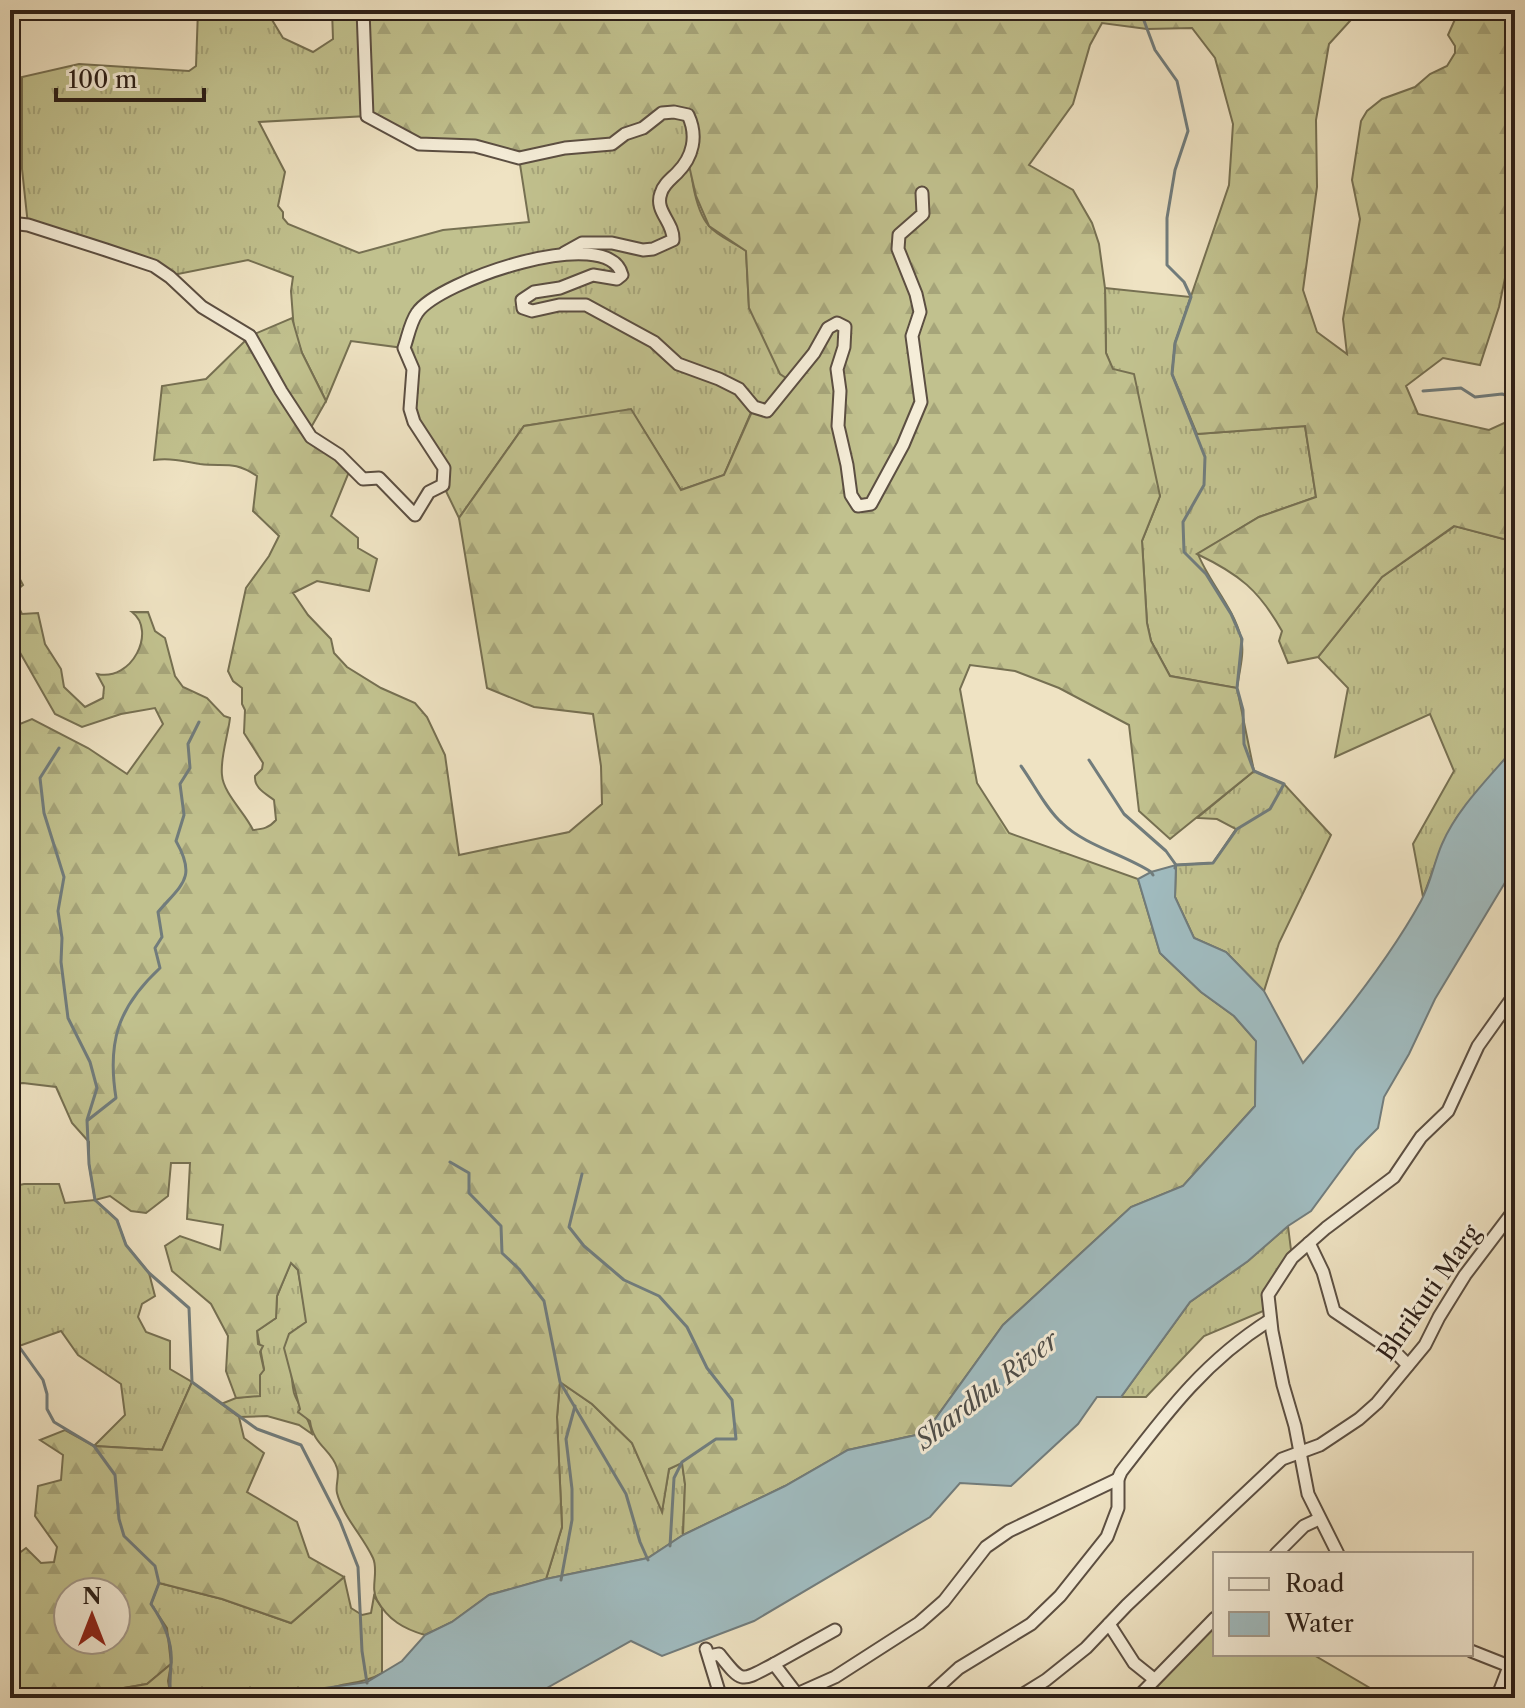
<svg xmlns="http://www.w3.org/2000/svg" width="1525" height="1708" viewBox="0 0 1525 1708" font-family="'Libre Caslon Text',serif">
  <style>
    .grass { fill: url(#grass-tufts); stroke: #767052; stroke-width: 2 }
    .forest { fill: url(#forest-firs); stroke: #767052; stroke-width: 2; fill-rule: evenodd }
    .garden { fill: #c1c18e; stroke: #767052; stroke-width: 2 }
    .water { fill: #a0bbbf; stroke: #717c7c; stroke-width: 2 }
    .lines { fill: none; stroke-linecap: round; stroke-linejoin: round }
    .stream { stroke: #717c7c; stroke-width: 3 }
    .minor-casing { stroke: #5c4f42; stroke-width: 15 }
    .minor { stroke: #f5edd8; stroke-width: 11 }
    .labels { text-anchor: middle; stroke-width: 6; stroke-linejoin: round; paint-order: stroke }
    .street-label { font-size: 24px; fill: #2b1e17; stroke: #f5edd8 }
    .water-label { font-size: 26px; font-style: italic; fill: #4e4d49; stroke: #f5edd8 }
  </style>
  <defs>
    <pattern id="grass-tufts" width="24" height="20" patternUnits="userSpaceOnUse" patternTransform="scale(2)"><rect width="24" height="20" fill="#c1c18e"/><path d="M3 7l-1-3M5 7V3M7 7l1-3M15 17l-1-3M17 17v-4M19 17l1-3" fill="none" stroke="#a6a57a"/></pattern>
    <pattern id="forest-firs" width="22" height="20" patternUnits="userSpaceOnUse" patternTransform="scale(2)"><rect width="22" height="20" fill="#c1c18e"/><path d="M5 1l3.5 6h-7zM16 11l3.5 6h-7z" fill="#a6a57a"/></pattern>
  </defs>
  <rect width="100%" height="100%" fill="#efe3c3"/>
  <filter id="stains"><feTurbulence type="fractalNoise" baseFrequency=".0025" numOctaves="4"/><feColorMatrix values="0 0 0 0 .2 0 0 0 0 .09 0 0 0 0 .02 0 0 0 .5 -.17"/></filter>
  <radialGradient id="worn" r=".72"><stop offset=".6" stop-color="#630" stop-opacity="0"/><stop offset="1" stop-color="#630" stop-opacity=".3"/></radialGradient>
  <g class="grass">
    <path d="M 198,10 L 266,10 L 283,38 L 313,52 L 333,39 L 332,10 L 363,10 L 367,116 L 259,122 L 285,172 L 278,206 L 283,212 L 283,218 L 288,224 L 359,253 L 443,230 L 529,222 L 519,158 L 662,113 L 688,115 C 688,144 689,203 709,226 C 717,236 735,243 746,251 L 749,308 L 792,382 L 767,411 L 753,408 L 724,475 L 681,490 L 631,410 L 524,426 L 459,518 L 443,485 L 444,468 L 414,422 L 411,385 L 403,348 L 351,341 L 326,401 L 302,353 L 294,331 L 291,291 L 293,277 L 248,260 L 168,276 L 28,225 L 22,169 L 22,77 L 79,64 L 189,71 L 196,66 Z"/>
    <path d="M 1105,288 L 1191,297 L 1175,343 L 1172,374 L 1197,434 L 1305,426 L 1316,497 L 1259,517 L 1198,554 C 1209,582 1234,608 1241,638 C 1245,652 1239,673 1237,688 L 1170,676 L 1151,641 L 1147,623 L 1142,541 L 1160,496 L 1106,353 Z"/>
    <polygon points="1455,526 1515,542 1515,681 1510,688 1515,720 1515,747 1457,817 1443,843 1423,897 1413,844 1454,771 1430,714 1335,757 1348,688 1318,657 1382,577"/>
    <polygon points="1254,771 1284,784 1331,835 1279,943 1264,991 1226,952 1194,938 1175,897 1176,865 1213,863 1236,829 1217,819 1197,818"/>
    <polygon points="24,1184 59,1184 65,1203 95,1200 117,1220 126,1245 149,1273 155,1296 142,1304 138,1317 146,1332 170,1341 170,1369 192,1382 162,1450 94,1446 125,1415 121,1384 78,1355 61,1331 19,1346 10,1371 10,1187"/>
    <polygon points="1288,1226 1292,1258 1277,1279 1268,1309 1204,1336 1146,1397 1121,1397 1190,1302 1248,1261"/>
    <path d="M 291,1262 L 298,1270 L 307,1322 L 289,1334 C 291,1353 290,1375 294,1393 C 299,1408 310,1417 312,1434 L 299,1425 L 267,1416 L 239,1417 L 221,1404 L 236,1398 L 260,1395 L 260,1375 L 264,1369 L 257,1331 L 276,1318 L 277,1296 Z"/>
    <polygon points="560,1382 592,1404 632,1443 662,1510 669,1469 682,1462 685,1484 683,1535 648,1558 546,1579 562,1527 557,1417"/>
    <path d="M 344,1577 L 351,1608 L 362,1615 L 371,1613 L 374,1596 L 382,1608 L 382,1673 C 357,1688 333,1680 314,1698 L 171,1698 C 169,1686 170,1677 171,1665 C 173,1642 164,1623 151,1604 L 159,1583 L 222,1599 L 291,1623 Z"/>
  </g>
  <g class="forest">
    <path d="M 363,10 L 1360,10 L 1329,44 L 1316,120 L 1317,187 L 1303,290 L 1317,332 L 1347,354 L 1343,319 L 1360,219 L 1352,180 L 1361,121 L 1367,111 L 1382,99 L 1415,87 L 1430,74 L 1447,66 L 1455,53 L 1455,46 L 1448,35 L 1456,17 L 1477,10 L 1515,10 L 1515,260 L 1509,259 L 1499,307 L 1480,365 L 1443,358 L 1406,386 L 1418,414 L 1489,430 L 1515,418 L 1515,542 L 1454,526 L 1382,577 L 1318,657 L 1288,663 L 1279,641 L 1282,631 C 1259,590 1239,574 1197,554 L 1259,517 L 1316,497 L 1305,426 L 1197,434 L 1172,374 L 1175,343 L 1229,185 L 1233,124 L 1215,58 L 1192,28 L 1147,29 L 1102,23 L 1090,45 L 1073,104 L 1029,165 L 1073,190 L 1092,223 L 1099,244 L 1105,288 L 1106,353 L 1113,369 L 1134,374 L 1160,496 L 1142,541 L 1147,623 L 1151,641 L 1170,676 L 1237,688 L 1254,771 L 1170,839 L 1139,811 L 1129,725 L 1059,688 L 1015,671 L 970,665 L 960,689 L 977,783 L 1009,833 L 1138,879 L 1160,953 L 1201,992 L 1234,1016 L 1256,1041 L 1255,1106 L 1183,1186 L 1131,1207 L 1003,1325 L 925,1433 L 848,1450 L 785,1486 L 683,1535 L 685,1484 L 682,1463 L 669,1469 L 662,1512 L 632,1443 L 592,1404 L 560,1382 L 557,1417 L 562,1527 L 546,1579 L 489,1595 L 452,1622 L 425,1635 C 404,1629 388,1620 377,1600 C 370,1588 379,1571 373,1558 C 363,1536 343,1517 337,1493 C 335,1485 340,1476 337,1468 C 332,1450 313,1445 310,1421 L 298,1412 L 300,1409 L 284,1348 L 289,1334 L 306,1322 L 298,1270 L 291,1263 L 277,1296 L 276,1318 L 257,1331 L 258,1344 L 263,1346 L 260,1352 L 264,1370 L 260,1375 L 260,1396 L 236,1398 L 226,1371 L 228,1336 L 211,1304 L 172,1271 L 165,1246 L 180,1236 L 220,1250 L 223,1225 L 187,1219 L 190,1163 L 171,1163 L 168,1196 L 146,1213 L 131,1211 L 110,1196 L 95,1200 L 89,1164 L 89,1142 L 72,1123 L 56,1087 L 23,1083 L 10,1084 L 10,728 L 32,719 L 88,748 L 127,774 L 163,724 L 155,708 L 121,714 L 82,727 L 55,714 L 10,635 L 10,526 L 17,535 L 13,566 L 23,585 L 12,594 L 22,614 L 38,613 L 45,644 L 61,669 L 64,687 L 85,707 L 103,698 L 104,687 L 97,674 C 132,682 157,631 132,612 L 148,612 L 155,631 L 165,638 L 175,676 L 183,687 L 207,698 L 224,716 L 230,718 C 228,736 220,758 222,775 C 223,793 246,814 253,830 C 263,829 269,828 276,820 L 274,800 C 265,793 254,788 255,776 L 262,769 L 263,763 L 244,733 L 245,710 L 242,704 L 242,688 L 233,681 L 228,671 L 246,588 L 269,556 L 279,536 L 253,511 L 257,476 C 233,460 225,467 200,464 C 184,461 170,458 154,460 L 162,386 L 206,379 L 250,336 L 292,318 L 302,353 L 326,401 L 309,431 L 351,467 L 331,516 L 358,538 L 358,548 L 377,559 L 369,591 L 317,581 L 293,593 L 308,615 L 331,639 L 334,653 L 347,667 L 381,688 L 415,703 L 427,717 L 445,755 L 459,855 L 569,832 L 602,804 L 601,766 L 593,714 L 534,707 L 487,688 L 459,518 L 524,426 L 631,409 L 681,490 L 724,475 L 754,407 L 767,411 L 792,382 L 780,374 L 749,308 L 746,251 L 709,226 L 696,196 L 688,161 L 693,127 L 674,112 L 612,144 L 519,158 L 475,146 L 431,146 L 367,116 Z"/>
    <path d="M 192,1382 L 239,1417 L 244,1438 L 264,1453 L 247,1492 L 297,1522 L 309,1557 L 344,1577 L 291,1623 L 222,1599 L 159,1583 L 151,1604 L 167,1628 L 171,1664 L 147,1684 L 100,1692 L 88,1698 L 10,1698 L 12,1661 L 10,1560 L 26,1548 L 41,1563 L 54,1562 L 57,1547 L 35,1516 L 38,1486 L 61,1480 L 63,1455 L 40,1440 L 65,1430 L 94,1446 L 162,1450 ZM 68,1592 L 116,1592 L 116,1640 L 68,1640 Z"/>
  </g>
  <g class="garden">
    <polygon points="1212,1626 1215,1627 1215,1654 1312,1654 1387,1698 1146,1698"/>
    <polygon points="171,1664 168,1681 171,1698 99,1698 100,1692 147,1684"/>
  </g>
  <path class="water" d="M 1515,747 L 1515,866 L 1435,999 L 1409,1054 L 1384,1097 L 1378,1128 L 1356,1150 L 1311,1211 L 1288,1226 L 1248,1261 L 1190,1302 L 1121,1397 L 1097,1397 L 1078,1424 L 1011,1486 L 960,1483 L 930,1517 L 754,1621 L 662,1656 L 631,1641 L 529,1698 L 314,1698 L 325,1688 L 367,1682 L 402,1661 L 425,1635 L 452,1622 L 489,1595 L 546,1579 L 648,1558 L 683,1535 L 785,1486 L 848,1450 L 925,1433 L 1003,1325 L 1131,1207 L 1183,1186 L 1255,1106 L 1256,1041 L 1234,1016 L 1201,992 L 1160,953 L 1138,879 L 1151,872 L 1176,865 L 1175,897 L 1194,938 L 1226,952 L 1264,991 L 1303,1063 C 1346,1013 1389,959 1421,901 C 1431,883 1434,862 1442,844 C 1458,807 1490,777 1515,747 Z"/>
  <g class="lines">
    <g class="stream">
      <polyline points="1140,10 1155,50 1177,81 1188,131 1175,170 1167,218 1167,265 1184,282 1191,297 1175,343 1172,374 1205,457 1204,485 1183,522 1184,552 1206,574 1231,614 1242,639 1237,688 1243,710 1244,744 1254,771 1284,784 1270,809 1237,829 1213,863 1176,865 1175,868"/>
      <polyline points="1423,391 1461,388 1475,397 1502,394 1515,398"/>
      <polyline points="59,748 40,778 44,813 64,877 58,911 62,938 61,962 68,1018 90,1062 97,1088 87,1120 89,1164 95,1200 117,1220 126,1245 149,1273 189,1308 192,1382 257,1429 301,1445 340,1521 358,1567 362,1651 367,1683"/>
      <polyline points="1089,760 1124,814 1166,851 1176,865"/>
      <path d="M 1021,766 C 1034,784 1046,809 1062,823 C 1086,846 1123,854 1151,872 L 1153,875"/>
      <path d="M 88,1120 L 116,1098 C 107,1042 118,1007 160,968 L 155,948 L 162,937 L 158,912 C 182,884 197,878 176,841 L 184,815 L 180,784 L 190,768 L 188,744 L 199,722"/>
      <polyline points="450,1162 469,1173 469,1193 501,1226 502,1253 519,1269 544,1301 560,1382 626,1494 640,1542 648,1560"/>
      <polyline points="582,1174 569,1227 584,1246 624,1280 659,1296 687,1327 707,1368 732,1400 736,1439 716,1439 682,1462 674,1478 670,1546"/>
      <path d="M 10,1334 L 43,1380 L 47,1394 L 47,1409 L 54,1422 L 94,1446 L 115,1475 L 119,1519 L 124,1536 L 155,1566 L 159,1583 L 151,1604 C 164,1623 173,1642 171,1665 C 170,1677 169,1686 171,1698"/>
      <polyline points="561,1580 572,1520 572,1489 566,1439 575,1406"/>
    </g>
    <g class="minor-casing">
      <g id="minor">
        <path d="M 363,10 L 367,116 L 419,144 L 475,146 L 519,158 L 565,148 L 612,144 L 625,134 L 643,128 L 662,113 L 674,112 L 688,115 C 698,136 693,157 677,173 C 671,179 663,185 661,193 C 654,211 674,222 673,240 L 653,249 L 643,250 L 612,243 L 582,243 L 564,253"/>
        <path d="M 10,223 L 28,225 L 106,250 L 154,266 L 170,277 L 202,307 L 250,336 L 281,391 L 311,437 L 339,455 L 363,479 L 379,478 L 415,515 L 429,492 L 443,485 L 444,468 L 414,422 L 410,409 L 413,369 L 404,348 C 408,337 410,323 417,313 C 438,281 609,222 622,275 L 617,279 L 593,275 L 560,288 L 534,292 L 522,300 L 523,308 L 532,311 L 559,305 L 586,305 L 654,342 L 678,364 L 719,379 L 739,389 L 754,407 L 767,411 L 814,353 L 828,328 L 837,323 L 845,327 L 844,347 L 837,369 L 840,391 L 838,426 L 847,465 L 851,495 L 858,506 L 871,504 L 903,445 L 921,402 L 912,336 L 920,312 L 916,294 L 898,249 L 899,235 L 923,214 L 922,193"/>
        <polyline points="1514,879 1515,880"/>
        <polyline points="1309,1243 1323,1272 1334,1311 1396,1353 1408,1365"/>
        <polyline points="1276,1554 1304,1526 1319,1519"/>
        <polyline points="1338,1554 1308,1494 1295,1426 1283,1385 1272,1331 1268,1295 1292,1258 1326,1228 1394,1177 1421,1137 1448,1111 1478,1046 1515,994"/>
        <polyline points="1109,1624 1134,1663 1154,1679"/>
        <polyline points="706,1649 721,1698"/>
        <polyline points="1471,1651 1514,1668"/>
        <path d="M 709,1656 L 719,1654 C 743,1684 740,1682 774,1664 L 796,1693"/>
        <polyline points="774,1664 835,1630"/>
        <polyline points="788,1698 835,1677 919,1623 944,1601 986,1547 1009,1531 1118,1479"/>
        <path d="M 926,1698 L 959,1668 L 1031,1624 L 1060,1596 L 1107,1537 L 1118,1508 L 1118,1479 L 1121,1472 C 1167,1412 1205,1361 1270,1320"/>
        <polyline points="1017,1698 1046,1680 1086,1648 1127,1605 1282,1459 1320,1445 1359,1419 1377,1403 1425,1345 1439,1317 1465,1275 1515,1209"/>
        <polyline points="1137,1698 1215,1618"/>
        <polyline points="1497,1698 1515,1651"/>
      </g>
    </g>
    <use href="#minor" class="minor"/>
  </g>
  <g class="labels">
    <g class="street-label">
      <text transform="translate(1429 1293) rotate(-55)" y="8">Bhrikuti Marg</text>
    </g>
    <g class="water-label">
      <text transform="translate(987 1390) rotate(-38)" y="9">Shardhu River</text>
    </g>
  </g>
  <rect width="1525" height="1708" fill="none" stroke="#efe3c3" stroke-width="40"/>
  <rect x="12" y="12" width="1501" height="1684" fill="none" stroke="#2b1e17" stroke-width="4"/>
  <rect x="20" y="20" width="1485" height="1668" fill="none" stroke="#2b1e17" stroke-width="2"/>
  <rect x="1213" y="1552" width="260" height="104" fill="#f5edd8" stroke="#a49a8b" stroke-width="2"/>
  <rect x="1229" y="1578" width="40" height="12" fill="#f5edd8" stroke="#a49a8b" stroke-width="2"/>
  <text x="1285" y="1592" font-size="24" fill="#2b1e17">Road</text>
  <rect x="1229" y="1612" width="40" height="24" fill="#a0bbbf" stroke="#a49a8b" stroke-width="2"/>
  <text x="1285" y="1632" font-size="24" fill="#2b1e17">Water</text>
  <g transform="translate(92 1616)"><circle r="38" fill="#f5edd8" stroke="#a49a8b" stroke-width="2"/>
  <path d="M0-6L14 30L0 20L-14 30Z" fill="#8f2418"/>
  <text y="-12" font-size="22" font-weight="bold" text-anchor="middle" fill="#2b1e17">N</text>
  </g>
  <path d="M56 88v12h148v-12" fill="none" stroke="#2b1e17" stroke-width="4"/>
  <text x="68" y="88" font-size="24" fill="#2b1e17" stroke="#f5edd8" stroke-width="6" paint-order="stroke">100 m</text>
  <rect width="100%" height="100%" filter="url(#stains)"/>
  <rect width="100%" height="100%" fill="url(#worn)"/>
</svg>
